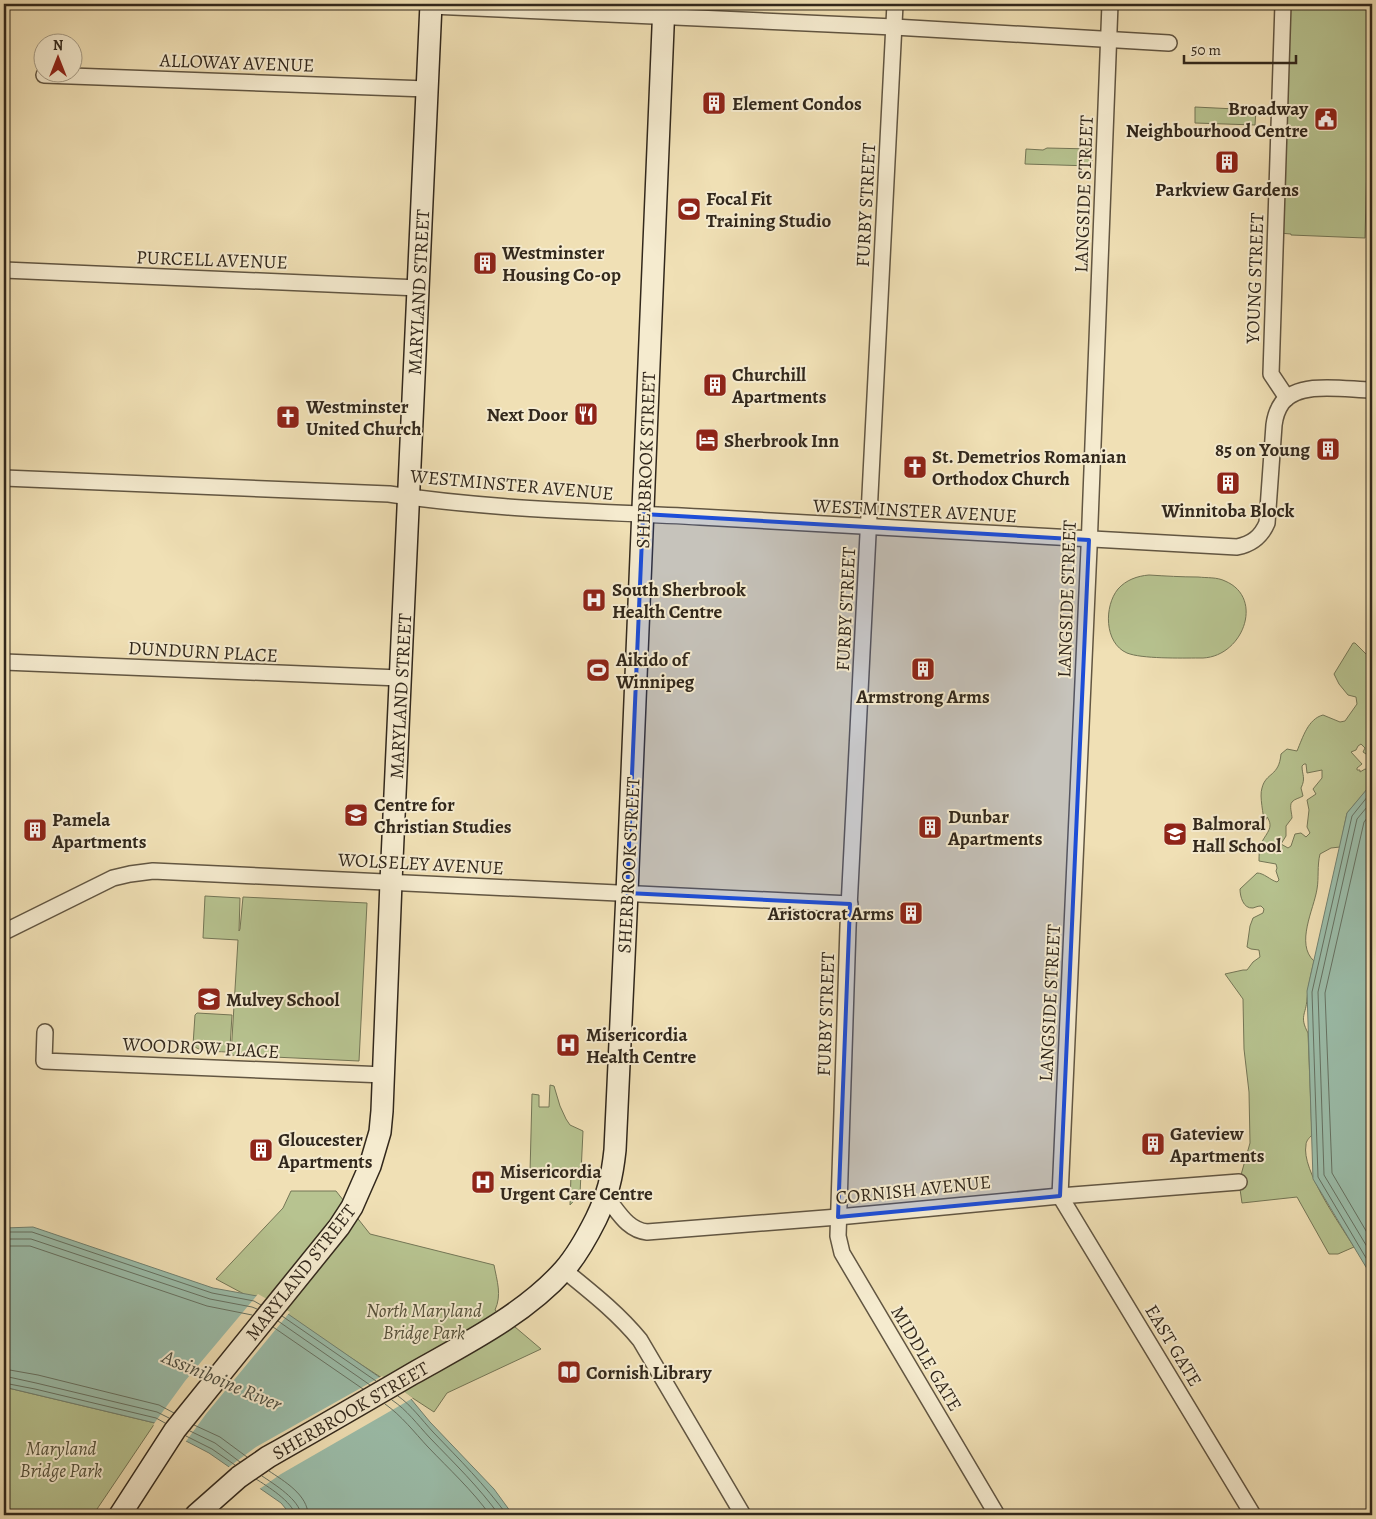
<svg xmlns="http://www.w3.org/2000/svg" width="1376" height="1519" viewBox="0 0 1376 1519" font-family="Alegreya,serif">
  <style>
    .green { fill: #b7c390; stroke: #747656; fill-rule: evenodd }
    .water { fill: #9bbdaa; stroke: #718171 }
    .pier { fill: #f0e0b5 }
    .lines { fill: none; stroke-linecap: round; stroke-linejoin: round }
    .shore { stroke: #667263; stroke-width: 1 }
    .minor-casing { stroke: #625642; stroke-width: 18 }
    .secondary-casing { stroke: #32281c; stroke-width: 24 }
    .minor { stroke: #f5ebcf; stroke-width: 15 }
    .secondary { stroke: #f5ebcf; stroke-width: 21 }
    .marked { fill: #1d4ed8; fill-opacity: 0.2; stroke: #1d4ed8; stroke-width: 4; stroke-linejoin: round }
    .labels { text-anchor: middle; stroke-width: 4; stroke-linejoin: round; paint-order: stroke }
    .street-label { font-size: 19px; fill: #32281c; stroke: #f5ebcf }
    .poi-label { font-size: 19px; font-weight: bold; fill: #32281c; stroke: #f5ebcf; text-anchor: start }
    .park-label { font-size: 19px; font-style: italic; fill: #534f39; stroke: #f5ebcf }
    .water-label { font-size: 20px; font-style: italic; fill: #4c4d40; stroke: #f5ebcf }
  </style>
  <rect width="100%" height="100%" fill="#f0e0b5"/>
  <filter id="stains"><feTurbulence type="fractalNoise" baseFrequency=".004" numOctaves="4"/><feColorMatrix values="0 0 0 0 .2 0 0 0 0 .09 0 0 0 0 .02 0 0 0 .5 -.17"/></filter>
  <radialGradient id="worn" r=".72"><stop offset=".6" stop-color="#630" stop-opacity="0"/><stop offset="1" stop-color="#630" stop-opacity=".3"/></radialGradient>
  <g class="green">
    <polygon points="1290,4 1371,4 1365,238 1291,235 1291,234 1279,233"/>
    <polygon points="1195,107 1256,110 1255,125 1195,123"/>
    <polygon points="1047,148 1092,149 1092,166 1025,164 1026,149 1043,150"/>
    <path d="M 1149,575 C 1165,576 1182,577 1198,577 C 1207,578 1217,577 1225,581 C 1266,598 1242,660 1199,658 C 1181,658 1142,659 1127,653 C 1104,643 1104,606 1118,589 C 1126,580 1137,576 1149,575 Z"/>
    <path d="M 1353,643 L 1355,643 L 1372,660 L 1372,751 L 1368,751 L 1366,754 L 1363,752 L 1365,748 L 1361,744 L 1358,746 L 1356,750 L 1351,752 L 1362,764 L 1357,768 L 1357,770 L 1360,770 L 1360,772 L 1365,769 L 1370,770 L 1372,784 L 1347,813 L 1340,847 L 1331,848 L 1320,854 C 1317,866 1319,878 1317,889 C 1314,909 1295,944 1314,961 C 1311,974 1308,986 1307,999 C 1306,1015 1299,1016 1308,1033 L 1312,1135 C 1309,1138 1306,1141 1306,1145 C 1301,1170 1340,1224 1354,1247 L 1338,1254 L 1329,1254 L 1297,1197 L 1242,1203 L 1239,1182 L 1250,1143 L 1249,1092 L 1244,1049 L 1243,999 L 1225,974 L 1243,970 L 1247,970 L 1253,962 L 1260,957 L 1259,950 L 1251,949 L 1247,947 L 1250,926 L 1253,918 L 1263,913 L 1264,909 L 1261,906 C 1258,906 1256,907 1253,908 C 1243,909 1240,896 1240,889 L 1257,873 C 1264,873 1270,880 1277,882 L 1279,880 L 1276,871 L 1277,868 L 1276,864 L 1259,861 C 1259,856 1259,848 1261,844 C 1265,834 1275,828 1267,817 L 1264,824 C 1264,814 1259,797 1262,788 C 1266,772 1279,777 1281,754 L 1287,749 L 1297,751 C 1303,737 1308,719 1323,715 L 1340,722 L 1345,721 L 1357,704 L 1356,697 L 1348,695 L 1339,684 L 1334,674 ZM 1304,764 L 1306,764 L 1307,773 L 1322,770 L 1322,778 L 1313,789 L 1316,794 L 1307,800 L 1309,810 L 1307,827 L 1310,833 L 1306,837 L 1301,833 L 1295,834 L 1291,846 L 1288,848 L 1281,844 L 1286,836 L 1286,826 L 1292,818 C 1292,814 1289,805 1292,802 C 1294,799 1300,798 1303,796 L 1301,788 C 1306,778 1302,775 1302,766 Z"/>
    <polygon points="205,896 240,898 239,931 240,929 243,897 367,903 359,1061 231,1055 238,940 203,938"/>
    <path d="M 197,1013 L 232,1015 L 230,1047 L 226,1052 C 215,1051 200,1053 193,1045 L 195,1015 Z"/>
    <polygon points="550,1085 554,1086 560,1106 566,1119 570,1125 583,1131 580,1194 570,1205 571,1174 530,1173 532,1094 539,1095 539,1107 549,1107"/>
    <path d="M 291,1191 L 336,1191 L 370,1234 L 494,1265 C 497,1281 502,1295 495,1310 L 541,1349 L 447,1393 L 434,1412 L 296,1322 L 216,1279 L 283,1208 Z"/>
    <polygon points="4,1387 155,1423 93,1515 4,1515"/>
  </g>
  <g class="water">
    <polygon points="1372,783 1372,1277 1313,1179 1307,991 1347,813"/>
    <polygon points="33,1227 213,1288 257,1296 288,1314 411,1399 430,1422 494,1489 513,1515 291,1515 281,1503 209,1453 186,1441 155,1423 4,1387 4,1228"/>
  </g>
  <g class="pier">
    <polygon points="258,1294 290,1312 206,1414 184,1444 153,1425 185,1381"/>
    <polygon points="382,1376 413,1398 281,1474 258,1490 226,1469 256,1447"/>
  </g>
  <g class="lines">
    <g class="shore">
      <polyline points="1372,791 1352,816 1312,992 1318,1177 1372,1268"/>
      <polyline points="1372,801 1357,819 1318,992 1324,1175 1372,1255"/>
      <polyline points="1372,812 1364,822 1325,993 1332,1173 1372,1241"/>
      <polyline points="4,1232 32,1232 212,1293 254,1301 261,1305"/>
      <polyline points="4,1239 31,1239 210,1299 252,1307 257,1309"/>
      <polyline points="4,1246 30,1246 207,1306 252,1315"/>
      <polyline points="282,1316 376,1381"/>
      <polyline points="278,1321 370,1385"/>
      <polyline points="273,1327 363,1389"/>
      <polyline points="4,1369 38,1375 159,1405 174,1413"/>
      <polyline points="4,1376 36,1383 157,1412 169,1418"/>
      <polyline points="4,1383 35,1389 156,1418 165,1423"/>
      <path d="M 398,1396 C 412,1406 421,1419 433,1432 C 459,1459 485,1485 507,1515"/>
      <path d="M 392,1400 C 407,1410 417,1424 430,1438 C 454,1463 479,1487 499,1515"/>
      <path d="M 385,1404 C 402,1416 414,1432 428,1447 C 449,1469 472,1490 490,1515"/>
      <polyline points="194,1425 220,1437 247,1457"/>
      <polyline points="190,1431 215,1443 240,1462"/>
      <polyline points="186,1436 212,1449 235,1465"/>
      <path d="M 269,1471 C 284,1481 308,1495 308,1515"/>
      <path d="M 262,1476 C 274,1484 300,1500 301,1515"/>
      <path d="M 256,1479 C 267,1486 293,1502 295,1515"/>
    </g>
    <g class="minor-casing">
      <g id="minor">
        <polyline points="895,4 848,927 838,1236 842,1253 997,1515"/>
        <polyline points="1110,4 1089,548 1060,1196 1253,1515"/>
        <polyline points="1283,4 1271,374 1287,398"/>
        <polyline points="431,6 894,27 1169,43"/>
        <polyline points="44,75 427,89"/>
        <polyline points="4,270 419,288"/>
        <path d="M 4,478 L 389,494 C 492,510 596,511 700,517 C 879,528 1058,538 1237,547 C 1252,544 1261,537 1267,523 L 1274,425 C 1275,417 1277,410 1282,403 C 1299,380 1347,390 1372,390"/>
        <polyline points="4,662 400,678"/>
        <polyline points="4,932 113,878 130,874 153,871 850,904"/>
        <polyline points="45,1032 44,1061 385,1075"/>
        <path d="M 606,1197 C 618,1211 627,1230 647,1232 L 838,1217 L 1060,1196 L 1239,1182"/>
        <path d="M 564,1270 C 591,1292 618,1313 640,1340 L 743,1515"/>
      </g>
    </g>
    <g class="secondary-casing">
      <g id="secondary">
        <polyline points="120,1515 175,1430 339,1227 352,1207 370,1166 380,1132 382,1111 391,882 431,4"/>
        <path d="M 196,1515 L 239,1477 L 268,1457 C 316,1430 364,1402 412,1374 C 463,1345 524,1315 564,1270 C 577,1255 587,1237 596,1219 C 608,1194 612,1178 615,1150 L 627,893 L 664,4"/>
      </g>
    </g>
    <use href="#minor" class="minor"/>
    <use href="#secondary" class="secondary"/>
  </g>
  <path class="marked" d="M 643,514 L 1089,540 L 1060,1196 L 838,1217 L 850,904 L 627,893 Z"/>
  <defs>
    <g id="building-square" transform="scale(1.25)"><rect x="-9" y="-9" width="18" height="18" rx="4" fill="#8f2418" stroke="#f5ebcf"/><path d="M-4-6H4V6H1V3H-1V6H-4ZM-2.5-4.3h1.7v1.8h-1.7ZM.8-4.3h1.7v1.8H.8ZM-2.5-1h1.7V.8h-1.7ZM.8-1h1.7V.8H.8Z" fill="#fff"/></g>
    <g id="civic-square" transform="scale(1.25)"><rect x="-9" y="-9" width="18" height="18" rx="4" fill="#8f2418" stroke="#f5ebcf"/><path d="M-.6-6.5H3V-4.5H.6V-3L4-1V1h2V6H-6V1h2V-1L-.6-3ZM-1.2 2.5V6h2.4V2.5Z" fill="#fff"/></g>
    <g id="stadium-square" transform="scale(1.25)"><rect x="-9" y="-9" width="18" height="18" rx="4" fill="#8f2418" stroke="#f5ebcf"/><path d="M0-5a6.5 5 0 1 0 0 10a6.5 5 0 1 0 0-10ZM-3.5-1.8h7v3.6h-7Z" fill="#fff"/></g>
    <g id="restaurant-square" transform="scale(1.25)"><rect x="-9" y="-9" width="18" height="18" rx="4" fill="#8f2418" stroke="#f5ebcf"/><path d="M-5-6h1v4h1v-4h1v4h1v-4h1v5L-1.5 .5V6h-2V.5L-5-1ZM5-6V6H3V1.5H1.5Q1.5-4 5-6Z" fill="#fff"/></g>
    <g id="church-square" transform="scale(1.25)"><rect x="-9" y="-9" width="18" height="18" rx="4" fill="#8f2418" stroke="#f5ebcf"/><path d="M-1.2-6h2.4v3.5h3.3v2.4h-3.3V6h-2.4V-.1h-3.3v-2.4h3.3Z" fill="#fff"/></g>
    <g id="hotel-square" transform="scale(1.25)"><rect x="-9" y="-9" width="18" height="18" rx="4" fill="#8f2418" stroke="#f5ebcf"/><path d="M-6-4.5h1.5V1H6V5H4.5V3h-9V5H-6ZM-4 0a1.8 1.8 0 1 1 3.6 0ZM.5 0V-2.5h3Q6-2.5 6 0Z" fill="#fff"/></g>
    <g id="hospital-square" transform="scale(1.25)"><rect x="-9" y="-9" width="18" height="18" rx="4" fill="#8f2418" stroke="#f5ebcf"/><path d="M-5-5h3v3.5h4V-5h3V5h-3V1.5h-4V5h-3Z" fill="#fff"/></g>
    <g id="university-square" transform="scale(1.25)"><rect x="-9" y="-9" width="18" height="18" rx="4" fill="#8f2418" stroke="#f5ebcf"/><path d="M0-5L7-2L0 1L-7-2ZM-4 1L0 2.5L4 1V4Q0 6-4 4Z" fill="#fff"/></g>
    <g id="school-square" transform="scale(1.25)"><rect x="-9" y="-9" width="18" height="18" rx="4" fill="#8f2418" stroke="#f5ebcf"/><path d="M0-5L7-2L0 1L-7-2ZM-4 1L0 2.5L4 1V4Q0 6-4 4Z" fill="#fff"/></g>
    <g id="library-square" transform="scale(1.25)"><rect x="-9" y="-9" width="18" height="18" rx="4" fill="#8f2418" stroke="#f5ebcf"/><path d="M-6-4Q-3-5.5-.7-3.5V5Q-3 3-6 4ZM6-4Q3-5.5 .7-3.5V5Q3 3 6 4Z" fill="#fff"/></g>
  </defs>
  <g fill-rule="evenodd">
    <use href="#building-square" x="714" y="103"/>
    <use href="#civic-square" x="1326" y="119"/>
    <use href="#building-square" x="1227" y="162"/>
    <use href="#stadium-square" x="689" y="209"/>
    <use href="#building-square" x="485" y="263"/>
    <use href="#building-square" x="715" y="385"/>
    <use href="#restaurant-square" x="586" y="414"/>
    <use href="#church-square" x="288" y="417"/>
    <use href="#hotel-square" x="707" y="440"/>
    <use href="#building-square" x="1328" y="449"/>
    <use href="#church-square" x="915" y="467"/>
    <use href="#building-square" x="1228" y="483"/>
    <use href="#hospital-square" x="594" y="600"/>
    <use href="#building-square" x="923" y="669"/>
    <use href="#stadium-square" x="598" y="670"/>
    <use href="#university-square" x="356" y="815"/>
    <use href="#building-square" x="930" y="827"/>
    <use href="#building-square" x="35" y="830"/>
    <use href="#school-square" x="1175" y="834"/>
    <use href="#building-square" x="911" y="913"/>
    <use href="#school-square" x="209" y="999"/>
    <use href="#hospital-square" x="568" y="1045"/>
    <use href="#building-square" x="1153" y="1144"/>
    <use href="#building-square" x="261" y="1150"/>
    <use href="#hospital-square" x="483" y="1182"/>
    <use href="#library-square" x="569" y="1372"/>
  </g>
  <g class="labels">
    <g class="street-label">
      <text transform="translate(237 62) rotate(2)" y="7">ALLOWAY AVENUE</text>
      <text transform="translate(1083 194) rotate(-88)" y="7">LANGSIDE STREET</text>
      <text transform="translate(865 205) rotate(-87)" y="7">FURBY STREET</text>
      <text transform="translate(212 259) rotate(2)" y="7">PURCELL AVENUE</text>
      <text transform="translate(1254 278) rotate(-88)" y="7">YOUNG STREET</text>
      <text transform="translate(418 292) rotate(-87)" y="7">MARYLAND STREET</text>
      <text transform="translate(645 460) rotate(-88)" y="7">SHERBROOK STREET</text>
      <text transform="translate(512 484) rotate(5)" y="7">WESTMINSTER AVENUE</text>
      <text transform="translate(915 510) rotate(3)" y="7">WESTMINSTER AVENUE</text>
      <text transform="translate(1066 599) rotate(-88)" y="7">LANGSIDE STREET</text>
      <text transform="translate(845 609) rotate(-87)" y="7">FURBY STREET</text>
      <text transform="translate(203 651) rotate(3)" y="7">DUNDURN PLACE</text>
      <text transform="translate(400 696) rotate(-87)" y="7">MARYLAND STREET</text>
      <text transform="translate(421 863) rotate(3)" y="7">WOLSELEY AVENUE</text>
      <text transform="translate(628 865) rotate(-87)" y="7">SHERBROOK STREET</text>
      <text transform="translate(1049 1003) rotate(-87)" y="7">LANGSIDE STREET</text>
      <text transform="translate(825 1014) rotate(-88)" y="7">FURBY STREET</text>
      <text transform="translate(201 1047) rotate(3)" y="7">WOODROW PLACE</text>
      <text transform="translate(913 1189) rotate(-6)" y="7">CORNISH AVENUE</text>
      <text transform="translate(300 1272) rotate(-52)" y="7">MARYLAND STREET</text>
      <text transform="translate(1174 1345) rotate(59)" y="7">EAST GATE</text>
      <text transform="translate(927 1358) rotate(59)" y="7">MIDDLE GATE</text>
      <text transform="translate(350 1410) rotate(-30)" y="7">SHERBROOK STREET</text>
    </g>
    <g class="poi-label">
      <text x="732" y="110">Element Condos</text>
      <text x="1308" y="115" text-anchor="end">Broadway<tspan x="1308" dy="22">Neighbourhood Centre</tspan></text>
      <text x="1227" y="196" text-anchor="middle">Parkview Gardens</text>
      <text x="706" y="205">Focal Fit<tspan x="706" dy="22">Training Studio</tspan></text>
      <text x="502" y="259">Westminster<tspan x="502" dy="22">Housing Co-op</tspan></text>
      <text x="732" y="381">Churchill<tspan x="732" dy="22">Apartments</tspan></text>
      <text x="306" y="413">Westminster<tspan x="306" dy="22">United Church</tspan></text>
      <text x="568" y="421" text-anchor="end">Next Door</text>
      <text x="724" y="447">Sherbrook Inn</text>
      <text x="1310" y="456" text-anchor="end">85 on Young</text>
      <text x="932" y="463">St. Demetrios Romanian<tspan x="932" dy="22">Orthodox Church</tspan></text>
      <text x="1228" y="517" text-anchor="middle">Winnitoba Block</text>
      <text x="612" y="596">South Sherbrook<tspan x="612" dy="22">Health Centre</tspan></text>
      <text x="616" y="666">Aikido of<tspan x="616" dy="22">Winnipeg</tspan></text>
      <text x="923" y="703" text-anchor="middle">Armstrong Arms</text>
      <text x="374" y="811">Centre for<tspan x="374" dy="22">Christian Studies</tspan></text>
      <text x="948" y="823">Dunbar<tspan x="948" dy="22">Apartments</tspan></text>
      <text x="52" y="826">Pamela<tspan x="52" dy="22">Apartments</tspan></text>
      <text x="1192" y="830">Balmoral<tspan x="1192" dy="22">Hall School</tspan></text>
      <text x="894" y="920" text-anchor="end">Aristocrat Arms</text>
      <text x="226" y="1006">Mulvey School</text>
      <text x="586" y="1041">Misericordia<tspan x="586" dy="22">Health Centre</tspan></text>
      <text x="1170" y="1140">Gateview<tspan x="1170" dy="22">Apartments</tspan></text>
      <text x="278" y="1146">Gloucester<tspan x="278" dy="22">Apartments</tspan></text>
      <text x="500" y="1178">Misericordia<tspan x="500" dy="22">Urgent Care Centre</tspan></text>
      <text x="586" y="1379">Cornish Library</text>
    </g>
    <g class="park-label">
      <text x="424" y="1317">North Maryland<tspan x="424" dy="22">Bridge Park</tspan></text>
      <text x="61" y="1455">Maryland<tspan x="61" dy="22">Bridge Park</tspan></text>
    </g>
    <g class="water-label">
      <text transform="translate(222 1380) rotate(23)" y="7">Assiniboine River</text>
    </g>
  </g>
  <rect width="1376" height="1519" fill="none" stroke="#f0e0b5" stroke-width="20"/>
  <rect x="5" y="5" width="1366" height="1509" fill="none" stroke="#32281c" stroke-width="2.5"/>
  <rect x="10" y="10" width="1356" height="1499" fill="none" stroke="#32281c"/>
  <g transform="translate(58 58)"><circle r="24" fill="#f5ebcf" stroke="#a79d87"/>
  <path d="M0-4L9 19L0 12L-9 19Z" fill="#8f2418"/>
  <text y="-8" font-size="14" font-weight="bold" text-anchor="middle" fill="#32281c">N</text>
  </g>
  <path d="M1184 55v8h112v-8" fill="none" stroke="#32281c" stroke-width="2.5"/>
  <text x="1191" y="55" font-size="15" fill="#32281c" stroke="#f5ebcf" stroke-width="4" paint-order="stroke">50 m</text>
  <rect width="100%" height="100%" filter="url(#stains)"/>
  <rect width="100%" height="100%" fill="url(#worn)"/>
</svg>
